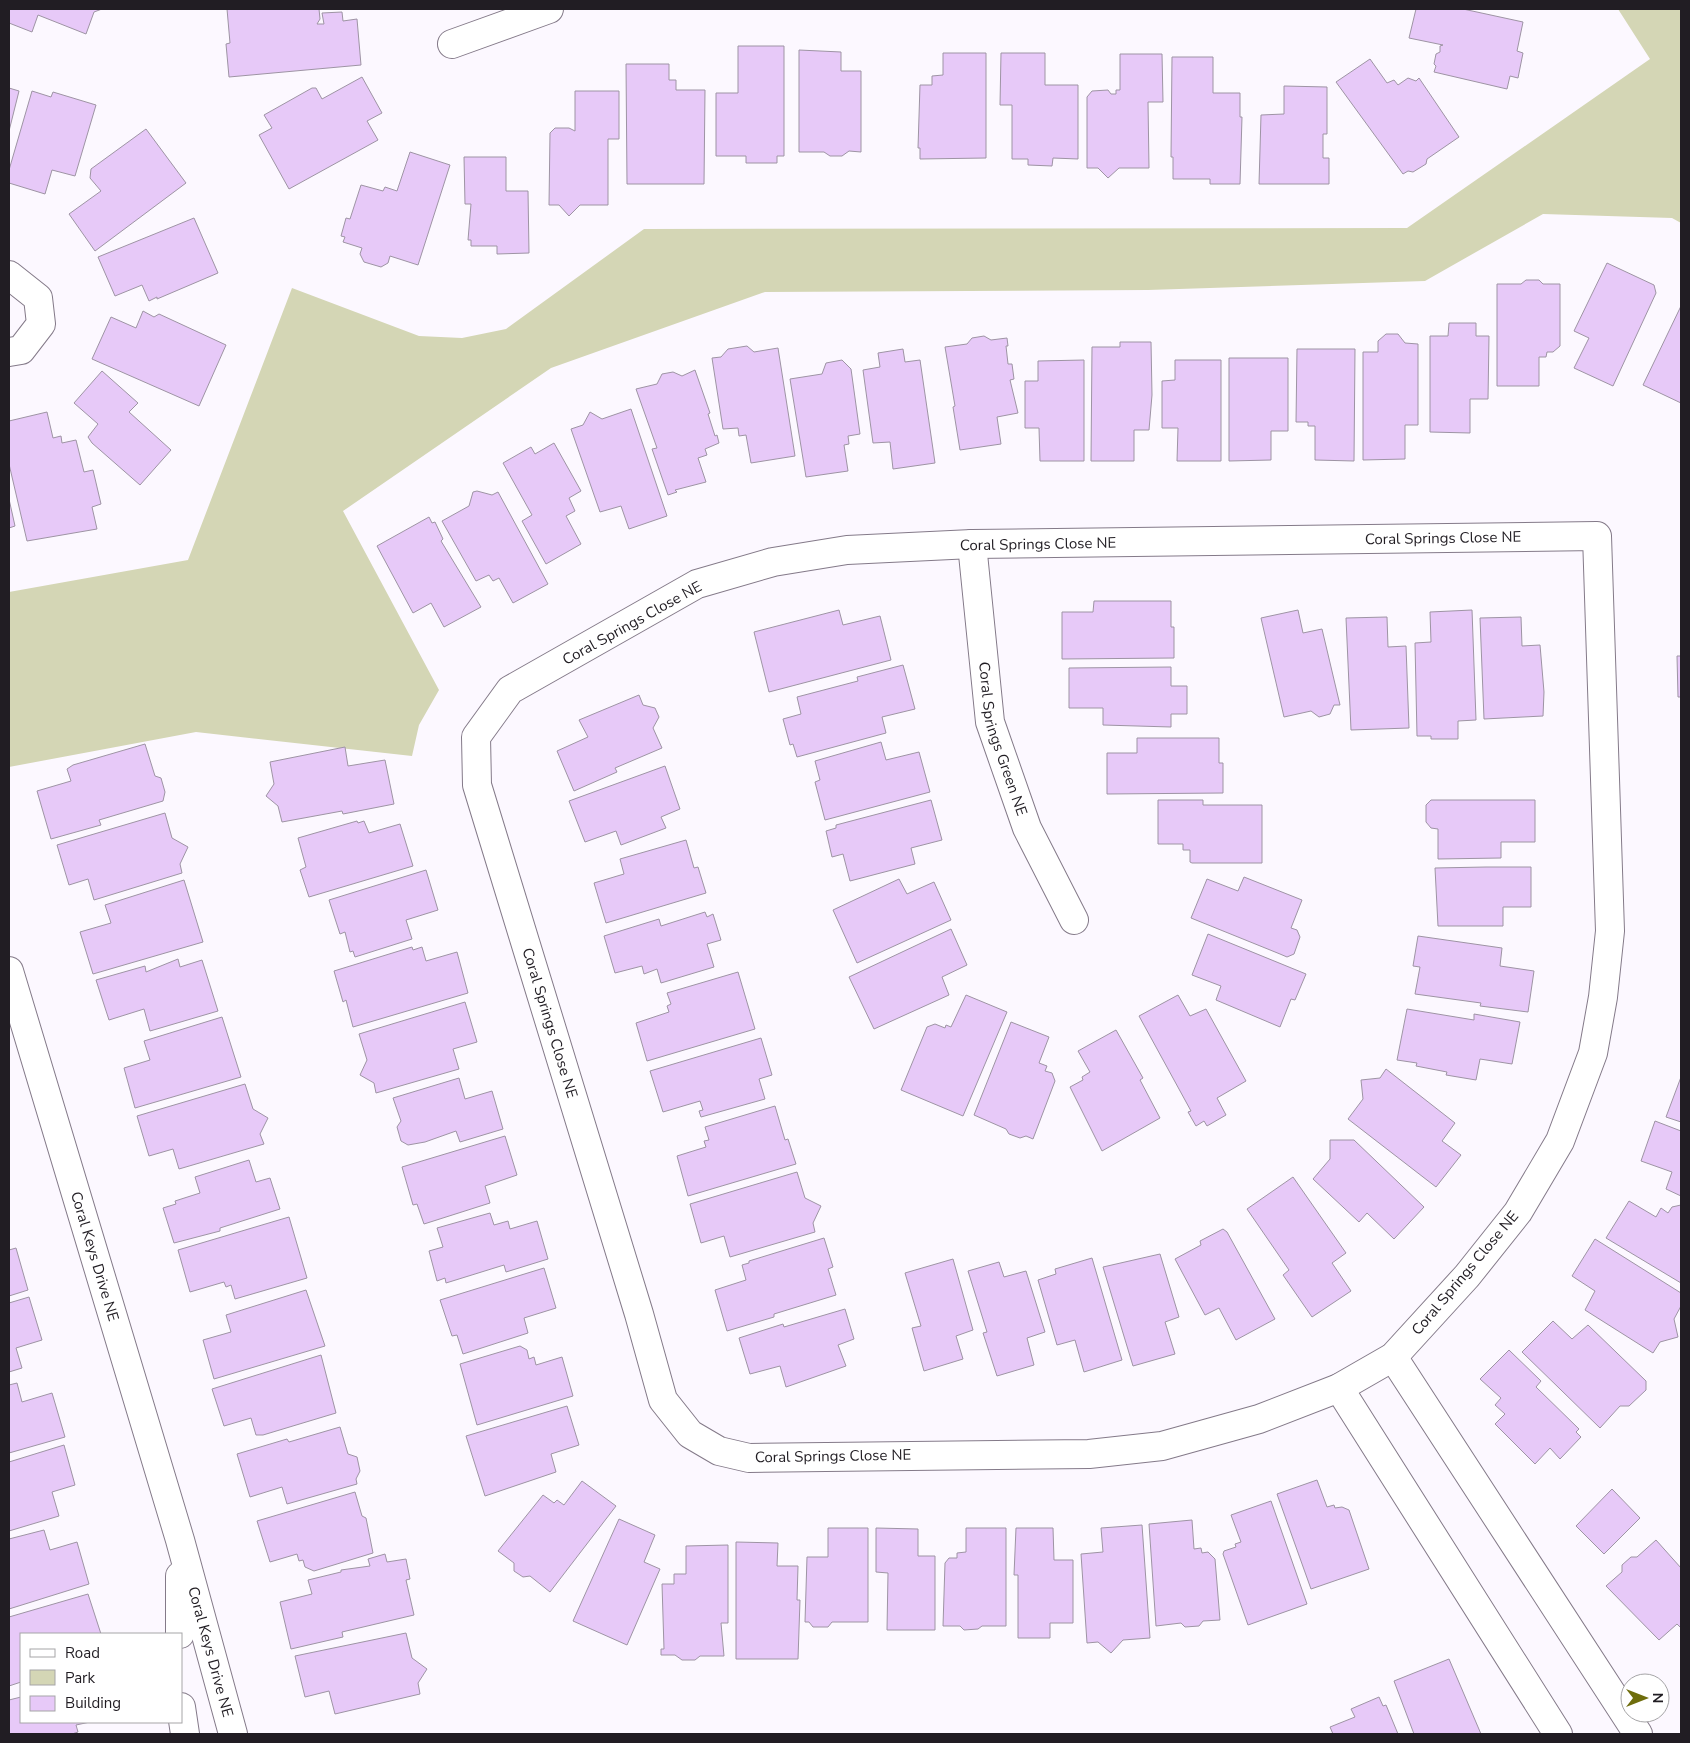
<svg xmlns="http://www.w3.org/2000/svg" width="1690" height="1743" viewBox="0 0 1690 1743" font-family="'Nunito Sans',sans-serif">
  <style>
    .green { fill: #d4d6b5 }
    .building { fill: #e7c9f8; stroke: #9e94a4 }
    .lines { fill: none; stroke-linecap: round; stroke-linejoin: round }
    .minor-casing { stroke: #847a89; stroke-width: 30 }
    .minor { stroke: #fff; stroke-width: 28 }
    .labels { text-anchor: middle; stroke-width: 4; stroke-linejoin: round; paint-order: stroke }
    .street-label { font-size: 15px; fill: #211d23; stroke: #fff }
  </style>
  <rect width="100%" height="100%" fill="#fcf8ff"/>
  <polygon class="green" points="1618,9 1681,9 1681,223 1672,218 1543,214 1425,281 1148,290 765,292 551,368 343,511 439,690 419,725 412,756 196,732 9,767 9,592 188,560 292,288 419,336 462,338 506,329 644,229 1407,228 1650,59"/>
  <g class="building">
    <polygon points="9,9 102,9 94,12 86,34 38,15 32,32 9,23"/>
    <polygon points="227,9 319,9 320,19 317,24 324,24 322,13 342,12 343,21 357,19 361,65 229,77 226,44 230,43"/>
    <polygon points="1416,9 1463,9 1523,22 1517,51 1523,53 1518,78 1510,76 1507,89 1434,72 1436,66 1434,64 1436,54 1440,52 1440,46 1443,45 1409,38"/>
    <polygon points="738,46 784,46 784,156 777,156 777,163 746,163 746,156 716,156 716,93 738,93"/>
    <polygon points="799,50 841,52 841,71 861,71 861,152 849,151 842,156 830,156 824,152 799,152"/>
    <polygon points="943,53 986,53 986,158 920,159 920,148 918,148 920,85 932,85 932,76 943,75"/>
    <polygon points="1001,53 1045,53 1045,85 1078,85 1078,159 1053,158 1052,166 1028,165 1028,159 1012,159 1012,105 1000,105"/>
    <polygon points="1120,54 1162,54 1163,102 1148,102 1149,168 1119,168 1108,178 1098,168 1087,168 1087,97 1092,91 1108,90 1111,94 1116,94 1116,90 1120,90"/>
    <polygon points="1172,57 1213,57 1213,93 1240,93 1240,117 1242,117 1240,184 1210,184 1210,179 1173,179 1173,157 1171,157"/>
    <polygon points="1370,59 1387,83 1394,80 1398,85 1408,78 1416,81 1419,78 1459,137 1427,159 1426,164 1413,172 1408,171 1403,174 1336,82"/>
    <polygon points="626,64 669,64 669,80 676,80 676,90 705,90 704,184 627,184"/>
    <polygon points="362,77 382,113 367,121 378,140 289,189 259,135 272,128 264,115 312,88 316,88 322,99"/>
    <polygon points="1284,86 1327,87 1327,134 1323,134 1323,158 1329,158 1329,184 1259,184 1261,115 1284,114"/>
    <polygon points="9,88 19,91 9,131"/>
    <polygon points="32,91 51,97 53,92 96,105 75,176 52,170 45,194 9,183 9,170"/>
    <polygon points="575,91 619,91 619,139 608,139 608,205 580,205 569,216 559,205 549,205 550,133 555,128 569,128 575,131"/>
    <polygon points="146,129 186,183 95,251 69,214 101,191 90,178 91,169"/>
    <polygon points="410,152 450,165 418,265 390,256 388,263 381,267 364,262 360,254 362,248 343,242 345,237 341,236 346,218 350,219 361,185 383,191 385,187 397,191"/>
    <polygon points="464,157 506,157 506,191 528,191 529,253 497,254 497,246 471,246 471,240 468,240 471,204 465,204"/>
    <polygon points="194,218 218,273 157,299 157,297 149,301 142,285 115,296 98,257"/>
    <polygon points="1607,263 1654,285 1656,293 1613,386 1574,368 1589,338 1574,331"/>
    <polygon points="1526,280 1539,280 1543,284 1560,284 1560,346 1553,352 1547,352 1546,357 1539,357 1539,386 1497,386 1497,284 1521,284"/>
    <polygon points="1681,306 1681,403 1643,385"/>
    <polygon points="143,311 154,317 159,314 226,345 199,406 92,359 111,317 136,328"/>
    <polygon points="1449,323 1476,323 1476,336 1489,336 1488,399 1470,399 1470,433 1430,432 1430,336 1448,336"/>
    <polygon points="1386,334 1398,334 1405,343 1418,344 1418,425 1405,425 1405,459 1363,460 1363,352 1378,352 1378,341"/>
    <polygon points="984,336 991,340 1007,338 1008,346 1006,346 1008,364 1012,364 1014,379 1010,380 1018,413 997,417 1001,444 960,450 953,407 955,406 945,347 967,344 972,338"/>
    <polygon points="1120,342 1151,342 1152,395 1149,430 1134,430 1134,461 1091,461 1092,347 1120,347"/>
    <polygon points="747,346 754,352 778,348 795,456 751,463 746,435 739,436 738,428 723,429 712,358 721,357 728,349"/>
    <polygon points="903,349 905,362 920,360 935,463 893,469 890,442 873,443 863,370 880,367 878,353"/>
    <polygon points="1297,349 1355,349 1354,461 1315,460 1315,426 1308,426 1308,422 1296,422"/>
    <polygon points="1229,358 1288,358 1288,431 1271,431 1271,460 1229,461"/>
    <polygon points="842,360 851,369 860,434 848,436 849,444 844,445 848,471 806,477 790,379 822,374 826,363"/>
    <polygon points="1084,360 1084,461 1040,461 1039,428 1025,428 1025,381 1038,381 1038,361"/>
    <polygon points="1175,360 1221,360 1221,461 1177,461 1178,428 1162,428 1162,381 1175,380"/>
    <polygon points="695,370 710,413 708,414 715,436 717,435 719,443 705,449 707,455 698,458 706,482 675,490 677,492 668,495 652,449 657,448 636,389 657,384 662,374 673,372 682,376"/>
    <polygon points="102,371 138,403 129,412 171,450 140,485 92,443 88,437 98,424 74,403"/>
    <polygon points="631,409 667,516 629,529 621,506 600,512 571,429 583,425 590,412 602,419"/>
    <polygon points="47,412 53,438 61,436 62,443 76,440 84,472 93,470 101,504 92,507 97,529 27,541 9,464 9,421"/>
    <polygon points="554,443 581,491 569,498 575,511 566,516 581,544 546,564 522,521 532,515 503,463 531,447 535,454"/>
    <polygon points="477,491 492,495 498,492 548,584 513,603 499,578 493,581 489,575 476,581 442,521 469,506 473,492"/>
    <polygon points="9,499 15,526 9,528"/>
    <polygon points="429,517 432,523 435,522 443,539 441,541 481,607 444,627 431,603 413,613 377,546"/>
    <polygon points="1094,601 1171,601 1171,627 1174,627 1174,658 1062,659 1062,612 1093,612"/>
    <polygon points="839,610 843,625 880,616 891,660 769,692 754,632"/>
    <polygon points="1298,610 1303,633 1322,629 1340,705 1334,705 1330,714 1319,717 1311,711 1284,717 1261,618"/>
    <polygon points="1472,610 1476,720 1458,721 1458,739 1431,739 1431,736 1417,736 1415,643 1431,642 1430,612"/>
    <polygon points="1387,617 1388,647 1406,646 1409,728 1351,730 1346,618"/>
    <polygon points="1521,617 1522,646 1540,645 1544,692 1543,716 1484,719 1480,618"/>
    <polygon points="1677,656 1681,656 1681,697 1678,697"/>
    <polygon points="903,665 915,709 882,717 886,733 797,757 793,744 790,745 783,719 801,714 797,697 858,681 857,677"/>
    <polygon points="1171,667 1171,686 1187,686 1187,714 1171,714 1171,727 1103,725 1103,708 1069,708 1069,668"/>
    <polygon points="639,695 643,705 655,708 659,717 653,728 662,748 615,768 617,772 574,791 557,751 588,737 579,720"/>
    <polygon points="1137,738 1219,738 1219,763 1223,763 1223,793 1107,794 1107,753 1137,753"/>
    <polygon points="881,742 886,760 919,752 930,792 825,820 815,782 820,780 815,761"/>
    <polygon points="145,744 155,776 161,778 165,792 163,801 99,820 101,825 51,839 37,791 71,781 67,769 73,765"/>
    <polygon points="345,747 348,766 385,760 394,804 343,814 342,811 282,822 278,806 266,796 274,784 270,762"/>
    <polygon points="665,766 680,809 661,817 666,828 621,845 616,831 585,842 569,801"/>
    <polygon points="931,800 942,840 911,848 915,864 850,881 843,854 832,857 826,831 836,828 836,825"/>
    <polygon points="1158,800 1203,800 1203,805 1262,805 1262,863 1192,863 1190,862 1190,850 1183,850 1183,844 1158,844"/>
    <polygon points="1431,800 1535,800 1535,842 1501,842 1501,858 1438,859 1438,829 1431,828 1426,822 1426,805"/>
    <polygon points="165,813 172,838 188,847 180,864 182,873 94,900 88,879 69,885 57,845"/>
    <polygon points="357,821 358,823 364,821 369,833 400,824 413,866 309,897 300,870 306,867 298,838"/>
    <polygon points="686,840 694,868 698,867 706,893 606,923 594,883 624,874 620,859"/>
    <polygon points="1486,867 1531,867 1531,907 1503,907 1503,926 1438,926 1435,868"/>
    <polygon points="426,870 438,910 406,920 412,939 355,957 353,951 350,952 345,932 340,934 329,900"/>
    <polygon points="1244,877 1302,900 1291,928 1297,930 1300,937 1294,954 1287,957 1280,954 1191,918 1207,879 1238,891"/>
    <polygon points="899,879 907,894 934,882 951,920 857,963 833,910"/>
    <polygon points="184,880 203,942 93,974 80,932 111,923 105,905"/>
    <polygon points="705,912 707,917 713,914 721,940 707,944 714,967 661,983 657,969 644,974 642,966 615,973 604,936 659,919 661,926"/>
    <polygon points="951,929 967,965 942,977 949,995 874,1029 849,977"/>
    <polygon points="1208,934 1306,974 1295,1000 1291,999 1280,1027 1216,1000 1221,986 1192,975"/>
    <polygon points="1418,936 1502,948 1500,966 1534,971 1528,1012 1480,1006 1481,1003 1415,994 1420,967 1413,966"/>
    <polygon points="412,947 413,950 422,947 426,961 457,952 468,993 353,1027 346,1000 343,1002 334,971"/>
    <polygon points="178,959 180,967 202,960 218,1011 150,1031 144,1009 109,1020 96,980 145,966 146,972"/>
    <polygon points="738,972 755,1029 647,1061 636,1023 669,1012 667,1006 671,1004 667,993"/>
    <polygon points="966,995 1007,1012 963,1116 901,1090 927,1027 935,1024 945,1028 946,1025 951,1027"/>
    <polygon points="1178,995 1190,1016 1206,1009 1246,1081 1217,1098 1226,1115 1207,1126 1204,1121 1196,1126 1188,1112 1191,1111 1139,1016"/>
    <polygon points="465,1002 477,1042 453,1049 459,1069 376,1093 374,1083 360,1075 367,1060 359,1034"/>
    <polygon points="1407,1009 1474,1020 1474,1014 1520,1022 1512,1064 1480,1059 1476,1080 1446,1075 1447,1072 1416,1066 1417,1063 1397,1060"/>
    <polygon points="222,1017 241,1077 135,1108 124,1068 150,1060 144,1041"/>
    <polygon points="1011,1022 1049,1037 1039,1063 1047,1066 1045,1071 1052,1073 1055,1081 1033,1139 1026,1136 1020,1138 1009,1134 1006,1129 974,1115"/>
    <polygon points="1116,1030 1143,1078 1140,1080 1160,1118 1102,1151 1070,1087 1083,1080 1082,1077 1090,1072 1078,1051"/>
    <polygon points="761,1038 772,1075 759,1079 765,1099 701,1117 699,1111 703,1110 700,1101 663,1112 650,1071"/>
    <polygon points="1386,1069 1455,1123 1442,1141 1461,1155 1436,1187 1348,1119 1363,1099 1361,1080 1380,1078"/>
    <polygon points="1681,1077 1681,1122 1666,1117"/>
    <polygon points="459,1078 465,1099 492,1091 503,1129 460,1142 456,1131 425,1142 408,1145 401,1141 397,1127 401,1121 393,1098"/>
    <polygon points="245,1084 253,1109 268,1118 260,1134 264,1144 179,1169 173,1149 149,1156 137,1116"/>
    <polygon points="775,1106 785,1140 788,1139 796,1164 688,1196 677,1156 706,1147 704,1141 709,1140 705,1127"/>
    <polygon points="1655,1121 1681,1131 1681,1196 1666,1189 1672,1172 1641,1161"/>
    <polygon points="505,1136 517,1175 485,1186 490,1203 424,1224 417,1204 413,1205 402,1167"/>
    <polygon points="1330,1140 1354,1140 1424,1207 1394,1239 1367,1213 1359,1222 1313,1179 1330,1159"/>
    <polygon points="249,1160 256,1182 270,1178 280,1209 220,1228 220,1231 174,1243 163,1208 176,1204 175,1201 200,1193 195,1177"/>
    <polygon points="797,1172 805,1198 821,1206 813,1223 815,1232 730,1257 724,1236 701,1243 690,1204"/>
    <polygon points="1293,1177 1346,1253 1332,1263 1351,1291 1312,1317 1283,1275 1289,1270 1247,1209"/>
    <polygon points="1629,1201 1656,1217 1661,1208 1668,1213 1672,1207 1681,1205 1681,1283 1606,1238"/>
    <polygon points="490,1213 494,1225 508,1221 510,1229 537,1221 548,1259 506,1272 504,1265 446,1283 445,1278 437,1281 429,1251 443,1247 437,1228"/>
    <polygon points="289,1217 307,1278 235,1299 231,1285 226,1287 224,1282 190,1292 178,1250"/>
    <polygon points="1223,1229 1227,1232 1275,1319 1236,1340 1219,1308 1205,1315 1175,1259 1201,1245 1200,1241"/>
    <polygon points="824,1238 833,1267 828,1269 836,1295 774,1314 774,1317 727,1331 715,1290 746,1280 742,1265 749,1263 749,1261"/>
    <polygon points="1595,1239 1681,1293 1681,1306 1674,1319 1678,1337 1660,1342 1653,1353 1585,1310 1595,1291 1572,1276"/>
    <polygon points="16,1248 28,1290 9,1296 9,1250"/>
    <polygon points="1160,1254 1179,1317 1165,1322 1175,1354 1133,1366 1103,1267"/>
    <polygon points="1092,1258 1122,1360 1084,1372 1075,1340 1057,1345 1038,1280 1056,1274 1055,1269"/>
    <polygon points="953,1259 973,1330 956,1336 963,1359 924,1371 912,1328 921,1326 905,1273"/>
    <polygon points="999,1262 1004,1277 1026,1271 1045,1332 1027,1338 1034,1365 997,1376 983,1333 987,1332 968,1271"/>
    <polygon points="544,1268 556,1308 524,1318 528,1333 463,1354 457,1335 452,1336 440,1300"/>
    <polygon points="306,1290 325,1346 214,1379 203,1340 231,1332 226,1315"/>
    <polygon points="29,1297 42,1340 16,1348 22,1368 9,1372 9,1303"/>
    <polygon points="845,1309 854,1339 838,1345 846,1366 786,1387 780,1366 750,1374 739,1338 783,1324 784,1327"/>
    <polygon points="1553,1321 1572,1339 1588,1325 1646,1381 1646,1390 1629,1406 1620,1406 1600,1428 1522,1352"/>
    <polygon points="520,1346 527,1350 529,1359 534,1357 536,1365 562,1357 573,1396 477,1425 460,1364"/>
    <polygon points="1509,1350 1541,1381 1536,1387 1579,1429 1576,1432 1581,1437 1560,1459 1550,1448 1535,1464 1495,1424 1505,1414 1495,1405 1501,1398 1480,1379"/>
    <polygon points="321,1355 336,1413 263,1435 256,1435 251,1418 224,1426 212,1389"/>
    <polygon points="17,1383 22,1402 52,1393 65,1437 9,1453 9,1385"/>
    <polygon points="567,1406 579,1445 551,1454 556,1472 485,1496 466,1436"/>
    <polygon points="340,1427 348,1454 357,1457 360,1471 356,1479 357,1484 287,1504 282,1487 250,1497 237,1454 287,1439 289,1442"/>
    <polygon points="64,1445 75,1485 52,1492 59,1516 9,1531 9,1462"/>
    <polygon points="1317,1480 1327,1507 1334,1505 1335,1508 1342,1507 1349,1510 1369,1569 1311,1589 1277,1494"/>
    <polygon points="582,1481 616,1506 550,1592 530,1576 523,1577 514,1571 514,1563 498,1551 543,1495 554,1503 557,1500 564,1505"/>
    <polygon points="1612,1489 1640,1518 1604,1554 1576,1526"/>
    <polygon points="355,1492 362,1516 366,1518 373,1553 314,1571 305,1567 303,1560 299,1561 297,1554 270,1562 257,1521"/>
    <polygon points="1271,1501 1307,1604 1248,1625 1223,1554 1224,1551 1236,1547 1235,1544 1241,1542 1231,1515"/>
    <polygon points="619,1519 655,1535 644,1562 660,1569 627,1645 573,1621"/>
    <polygon points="1192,1520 1194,1549 1201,1548 1202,1553 1208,1552 1215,1559 1220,1620 1203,1621 1199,1626 1185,1627 1181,1623 1156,1626 1149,1524"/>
    <polygon points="1142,1525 1150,1638 1123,1640 1111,1653 1098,1642 1087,1643 1081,1554 1103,1552 1101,1528"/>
    <polygon points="828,1528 868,1528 868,1622 832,1622 828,1627 813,1627 809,1622 805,1622 807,1557 828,1557"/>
    <polygon points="876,1528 918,1529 918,1556 935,1556 935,1630 887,1630 888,1573 876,1572"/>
    <polygon points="966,1528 1006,1528 1006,1626 982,1626 978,1629 964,1630 960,1626 943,1626 945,1563 949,1558 957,1558 957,1553 966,1552"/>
    <polygon points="1016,1528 1053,1528 1054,1560 1073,1560 1073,1623 1050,1623 1050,1638 1018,1638 1018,1575 1014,1575"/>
    <polygon points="44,1530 50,1550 77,1542 89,1584 9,1609 9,1539"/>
    <polygon points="1656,1540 1681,1568 1681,1628 1677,1624 1659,1640 1606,1586 1622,1572 1622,1565 1631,1557 1637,1557"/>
    <polygon points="736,1542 778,1543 777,1566 798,1566 797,1600 800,1600 798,1659 736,1659"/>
    <polygon points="728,1545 728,1623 721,1623 724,1656 700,1656 695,1660 682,1660 675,1655 661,1655 661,1649 664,1649 662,1584 674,1584 674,1574 686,1574 686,1546"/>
    <polygon points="385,1554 387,1562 406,1559 410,1579 406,1580 414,1615 342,1632 343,1637 291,1649 280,1602 312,1594 308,1580 341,1572 341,1570 370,1566 368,1559"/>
    <polygon points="88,1594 101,1634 21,1634 21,1682 9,1686 9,1617"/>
    <polygon points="406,1633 412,1658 427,1669 418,1683 420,1694 335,1714 329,1691 305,1697 295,1656"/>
    <polygon points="1449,1659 1481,1734 1414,1734 1394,1681"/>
    <polygon points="21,1697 21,1722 90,1722 76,1725 78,1732 72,1734 9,1734 9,1700"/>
    <polygon points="1379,1697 1383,1706 1386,1705 1398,1734 1333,1734 1330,1727 1355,1717 1351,1709"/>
  </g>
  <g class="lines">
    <g class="minor-casing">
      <g id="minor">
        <polyline points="452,44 549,9"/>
        <polyline points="9,275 38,298 41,324 21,350 9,352"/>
        <polygon points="1597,536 1610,931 1603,997 1593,1053 1560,1141 1518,1212 1467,1276 1393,1357 1339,1388 1259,1419 1162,1446 1089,1454 749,1458 719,1451 690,1434 663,1400 639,1314 477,785 476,737 510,690 697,584 773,562 847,550 972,544"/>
        <path id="s1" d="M 972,544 L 990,722 L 1027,828 L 1074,920"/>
        <path id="s2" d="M 9,971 L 180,1540 L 233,1734"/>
        <polyline points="1393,1357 1638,1734"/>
        <polyline points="1339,1388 1558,1734"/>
        <polyline points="180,1576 180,1634"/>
        <polyline points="181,1707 185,1734"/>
      </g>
    </g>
    <use href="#minor" class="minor"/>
  </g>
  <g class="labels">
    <g class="street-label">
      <text transform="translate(1443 538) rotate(-1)" y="5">Coral Springs Close NE</text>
      <text transform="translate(1038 544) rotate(-1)" y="5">Coral Springs Close NE</text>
      <text transform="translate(632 623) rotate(-29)" y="5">Coral Springs Close NE</text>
      <text dy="5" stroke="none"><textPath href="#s1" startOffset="198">Coral Springs Green NE</textPath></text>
      <text transform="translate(550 1023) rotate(73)" y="5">Coral Springs Close NE</text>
      <text dy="5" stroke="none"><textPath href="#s2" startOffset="298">Coral Keys Drive NE</textPath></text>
      <text transform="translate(1465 1273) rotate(-50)" y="5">Coral Springs Close NE</text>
      <text transform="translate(833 1456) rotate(-1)" y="5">Coral Springs Close NE</text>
      <text dy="5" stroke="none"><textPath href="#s2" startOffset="710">Coral Keys Drive NE</textPath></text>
    </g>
  </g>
  <rect width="1690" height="1743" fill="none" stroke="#211d23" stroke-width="20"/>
  <rect x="20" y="1633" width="162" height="90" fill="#ffffff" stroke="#a6a5a7"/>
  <rect x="30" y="1649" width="25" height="8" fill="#ffffff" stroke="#a6a5a7"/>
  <text x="65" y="1658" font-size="15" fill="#211d23">Road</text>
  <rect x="30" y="1670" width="25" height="15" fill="#d4d6b5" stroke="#a6a5a7"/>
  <text x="65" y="1683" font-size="15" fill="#211d23">Park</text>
  <rect x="30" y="1696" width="25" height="15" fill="#e7c9f8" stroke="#a6a5a7"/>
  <text x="65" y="1708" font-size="15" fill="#211d23">Building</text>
  <g transform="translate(1645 1698) rotate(90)"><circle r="24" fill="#ffffff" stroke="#a6a5a7"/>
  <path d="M0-4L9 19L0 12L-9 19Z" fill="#6e6d0c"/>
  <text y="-8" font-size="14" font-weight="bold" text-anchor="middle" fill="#211d23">N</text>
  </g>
</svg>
